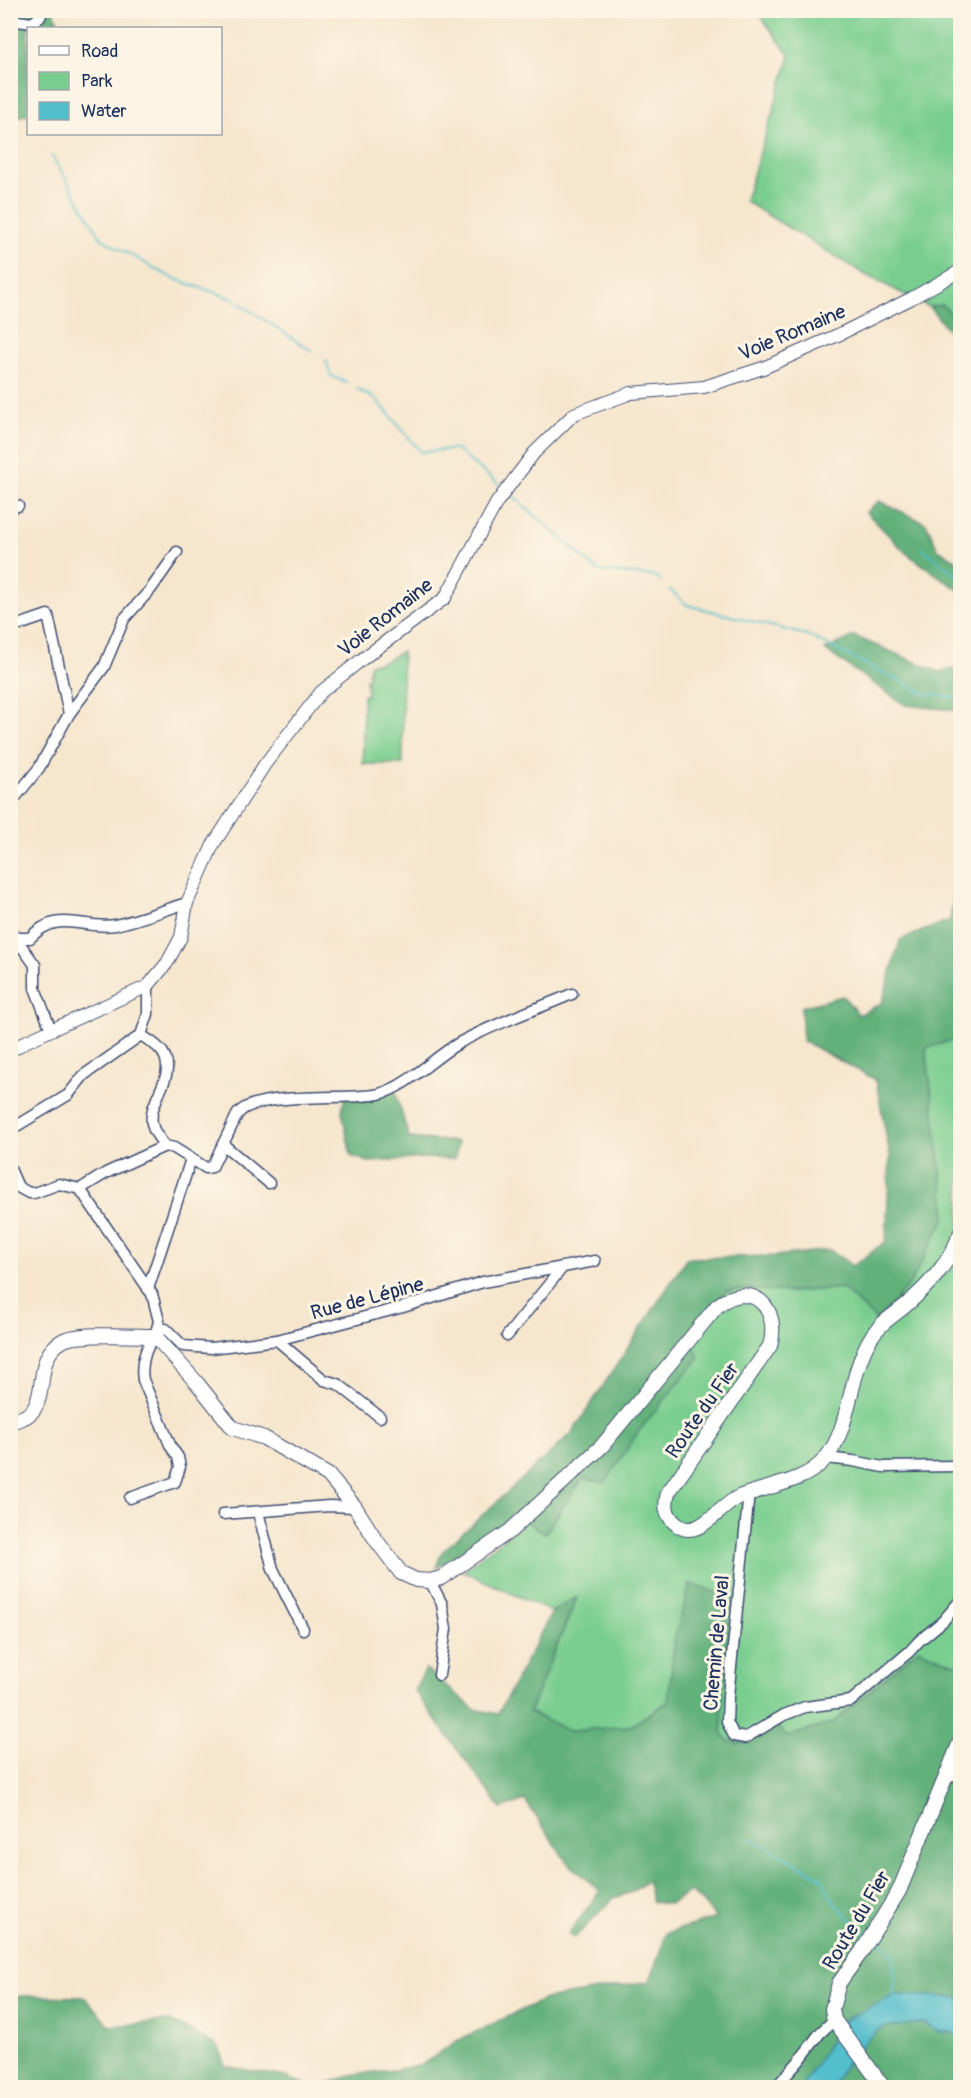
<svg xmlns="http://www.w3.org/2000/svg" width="971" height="2098" viewBox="0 0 971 2098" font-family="Pangolin,sans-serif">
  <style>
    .green { fill: #79cd8f; stroke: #4a7e76; stroke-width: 1.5 }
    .forest { fill: #62b07a; stroke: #3e706c; stroke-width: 1.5 }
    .water { fill: #52becc; stroke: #367695; stroke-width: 1.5 }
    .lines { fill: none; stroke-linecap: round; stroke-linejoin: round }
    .stream { stroke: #52becc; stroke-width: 2 }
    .minor-casing { stroke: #3c4a6f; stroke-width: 13 }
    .tertiary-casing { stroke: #3c4a6f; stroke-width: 14 }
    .secondary-casing { stroke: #3c4a6f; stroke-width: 16 }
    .minor { stroke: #fff; stroke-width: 10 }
    .tertiary { stroke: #fff; stroke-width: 12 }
    .secondary { stroke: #fff; stroke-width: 14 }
    .labels { text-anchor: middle; stroke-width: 6; stroke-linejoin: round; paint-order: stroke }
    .street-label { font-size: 20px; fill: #1b2f5e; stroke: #fcf5e5 }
  </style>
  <rect width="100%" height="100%" fill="#fcf5e5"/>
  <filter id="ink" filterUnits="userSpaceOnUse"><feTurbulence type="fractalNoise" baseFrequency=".0167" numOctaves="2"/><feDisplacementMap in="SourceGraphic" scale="12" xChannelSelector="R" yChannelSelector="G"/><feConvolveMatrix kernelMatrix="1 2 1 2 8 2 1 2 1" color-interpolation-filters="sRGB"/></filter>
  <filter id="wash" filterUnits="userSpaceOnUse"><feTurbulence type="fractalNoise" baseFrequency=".008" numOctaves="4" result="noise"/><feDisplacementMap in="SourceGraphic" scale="24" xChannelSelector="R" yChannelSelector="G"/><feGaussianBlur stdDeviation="1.35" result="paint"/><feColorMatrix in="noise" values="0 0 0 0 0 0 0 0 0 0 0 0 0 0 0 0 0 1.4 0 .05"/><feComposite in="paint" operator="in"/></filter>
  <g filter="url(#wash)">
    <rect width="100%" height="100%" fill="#f6e6ce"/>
    <g class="green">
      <polygon points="757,11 960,11 960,324 943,305 929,307 864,274 745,201 790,56"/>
      <polygon points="402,651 403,764 363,764 363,695 367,695 366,679 368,678 370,664 386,661"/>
      <polygon points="960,1038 960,1666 918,1649 833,1723 787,1737 776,1725 738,1744 728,1741 722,1732 723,1685 675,1637 668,1702 631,1726 569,1731 529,1712 577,1598 552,1612 463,1571 526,1521 545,1533 583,1478 605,1482 638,1432 689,1333 726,1291 751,1289 791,1292 842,1288 877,1320 946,1216 926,1048"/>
    </g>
    <g class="forest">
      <polygon points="11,11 54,11 60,28 28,28 28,115 11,117"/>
      <polygon points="943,305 960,324 960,344 929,307"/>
      <polygon points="879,501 926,523 938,549 960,563 960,591 906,553 866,512"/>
      <polygon points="854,636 939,672 960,668 960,714 954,710 905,705 825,650"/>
      <polygon points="960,851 960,1038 926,1048 946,1216 910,1284 877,1321 842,1288 791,1292 751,1289 726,1291 689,1333 699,1358 638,1432 605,1483 583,1478 545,1533 518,1516 436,1568 441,1553 572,1433 687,1258 776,1256 830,1250 853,1266 886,1241 890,1156 876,1080 803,1041 801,1007 843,996 859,1015 882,1003 900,940 950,920"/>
      <polygon points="394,1087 409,1138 458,1142 455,1159 426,1158 369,1162 351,1156 342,1111 345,1096"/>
      <polygon points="690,1584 733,1598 723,1685 722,1732 728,1741 737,1744 776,1725 787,1737 833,1723 918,1649 960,1666 960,2087 314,2088 355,2074 395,2070 423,2064 457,2041 545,1999 650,1981 666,1933 716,1918 702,1902 691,1892 669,1904 653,1902 647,1881 632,1892 614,1898 574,1938 568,1934 600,1891 567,1862 525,1800 501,1809 414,1690 426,1669 474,1709 498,1714 552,1612 577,1597 529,1712 569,1731 631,1726 668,1702 675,1637"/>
      <polygon points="25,1996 85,1997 110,2026 170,2021 218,2046 225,2066 286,2077 311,2087 11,2087 11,1997"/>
    </g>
    <polygon class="water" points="895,1995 960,1997 960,2036 951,2032 939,2032 924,2023 885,2027 875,2032 862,2045 842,2069 833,2087 801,2088 844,2020"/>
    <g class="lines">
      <g class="stream">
        <polyline points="52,156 102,239 172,278 231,298 312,351"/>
        <polyline points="326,360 331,376 347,383"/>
        <polyline points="357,389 377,400 421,452 455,449 500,485"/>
        <polyline points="512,495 598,571 655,576 661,581"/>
        <polyline points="922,548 960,578"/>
        <polyline points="670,590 687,605 807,635 926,694 960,698"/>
        <polyline points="750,1838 821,1877 834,1902 864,1933"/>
        <path d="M 878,1941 C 900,1953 894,1974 894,1996"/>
      </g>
    </g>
  </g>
  <g filter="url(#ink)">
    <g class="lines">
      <g class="minor-casing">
        <g id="minor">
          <polyline points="10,20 32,23 40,17 43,10"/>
          <polyline points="10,506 18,506"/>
          <polyline points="10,628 48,615 69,714"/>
          <polyline points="10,804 39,768 69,714 104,667 124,619 151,589 177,552"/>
          <polyline points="10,930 35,965 35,988 51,1030"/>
          <path d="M 10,941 L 16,938 L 30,938 C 58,908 83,930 115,925 C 139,920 164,910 187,903"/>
          <path d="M 141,1035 C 148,1040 159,1046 163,1053 C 179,1079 142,1104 154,1130 C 157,1136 161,1141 165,1146"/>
          <polyline points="10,1130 68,1095 84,1075 141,1035 148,1014 148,986"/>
          <polyline points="224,1145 269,1183"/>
          <polyline points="10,1169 18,1187 29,1193 34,1193 59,1184 80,1189 152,1294 159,1321 155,1336"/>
          <path d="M 80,1189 L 106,1173 L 165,1146 L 174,1148 L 206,1168 L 212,1167 L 237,1115 C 253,1090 351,1101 379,1094 C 407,1087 434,1057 459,1043 C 495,1023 535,1010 572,994"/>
          <polyline points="148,1289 191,1159"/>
          <polyline points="507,1336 562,1268"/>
          <polyline points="277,1340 324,1380 338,1384 380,1417"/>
          <polyline points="826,1458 853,1461 883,1467 957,1466"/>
          <polyline points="749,1493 728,1696 727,1722 734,1736 745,1738 784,1715 805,1707 851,1701 909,1652 919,1641 943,1621 960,1601"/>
          <path d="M 130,1498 L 175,1482 L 180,1467 L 178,1457 L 171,1447 L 143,1380 C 140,1361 147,1341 162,1329 L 166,1329 L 183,1346 L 211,1348 L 277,1340 L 403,1307 L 483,1282 L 595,1261"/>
          <polyline points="258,1512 273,1569 303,1629"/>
          <polyline points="223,1514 329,1506 355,1507"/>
          <polyline points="430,1581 442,1604 446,1629 439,1675"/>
          <polyline points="945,1781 956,1772 960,1765"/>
          <polyline points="775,2088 799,2061 820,2033 834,2020"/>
        </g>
      </g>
      <g class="tertiary-casing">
        <polyline id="tertiary" points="10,1051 27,1041 148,986 167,963 181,937 187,903 213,845 265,764 321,692 361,660 445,598 497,502 534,453 574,414 631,393 704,387 763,368 840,334 912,298 960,271"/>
      </g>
      <g class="secondary-casing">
        <g id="secondary">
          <path d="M 10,1422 C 19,1419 29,1417 34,1409 C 47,1389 35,1357 62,1341 C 76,1332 136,1336 155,1336 L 197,1383 L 233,1428 L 264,1438 L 328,1475 L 355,1507 L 376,1540 L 401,1573 L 416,1580 L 430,1581 L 441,1578 L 510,1531 L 602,1446 L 717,1306 C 751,1279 781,1307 770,1346 L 668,1493 C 665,1504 665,1513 674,1522 C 696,1545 720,1505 739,1497 C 766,1486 805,1483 825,1459 C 852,1427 848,1373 872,1336 C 880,1323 894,1315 905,1306 C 928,1286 950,1263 960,1234"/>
          <polyline points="884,2088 834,2020 832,2009 839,1983 862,1951 899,1891 960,1742"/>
        </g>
      </g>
      <use href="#minor" class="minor"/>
      <use href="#tertiary" class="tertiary"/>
      <use href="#secondary" class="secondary"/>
    </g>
  </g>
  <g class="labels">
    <g class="street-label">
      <text transform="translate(792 332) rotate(-23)" y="7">Voie Romaine</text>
      <text transform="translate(385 617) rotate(-38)" y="7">Voie Romaine</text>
      <text transform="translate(367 1298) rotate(-15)" y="7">Rue de Lépine</text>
      <text transform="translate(702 1410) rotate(-55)" y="7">Route du Fier</text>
      <text transform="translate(716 1643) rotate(-85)" y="7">Chemin de Laval</text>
      <text transform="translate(856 1920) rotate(-59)" y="7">Route du Fier</text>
    </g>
  </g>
  <rect width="971" height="2098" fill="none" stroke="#fcf5e5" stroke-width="36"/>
  <rect x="27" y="27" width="195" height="108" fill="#fcf5e5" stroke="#a2a6af" stroke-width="1.5"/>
  <rect x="39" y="46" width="30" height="9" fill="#ffffff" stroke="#a2a6af" stroke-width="1.5"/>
  <text x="81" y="57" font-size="18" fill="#1b2f5e">Road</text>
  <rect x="39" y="72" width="30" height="18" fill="#79cd8f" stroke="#a2a6af" stroke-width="1.5"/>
  <text x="81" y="87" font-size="18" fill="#1b2f5e">Park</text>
  <rect x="39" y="102" width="30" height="18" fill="#52becc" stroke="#a2a6af" stroke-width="1.5"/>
  <text x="81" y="117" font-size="18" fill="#1b2f5e">Water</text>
</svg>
